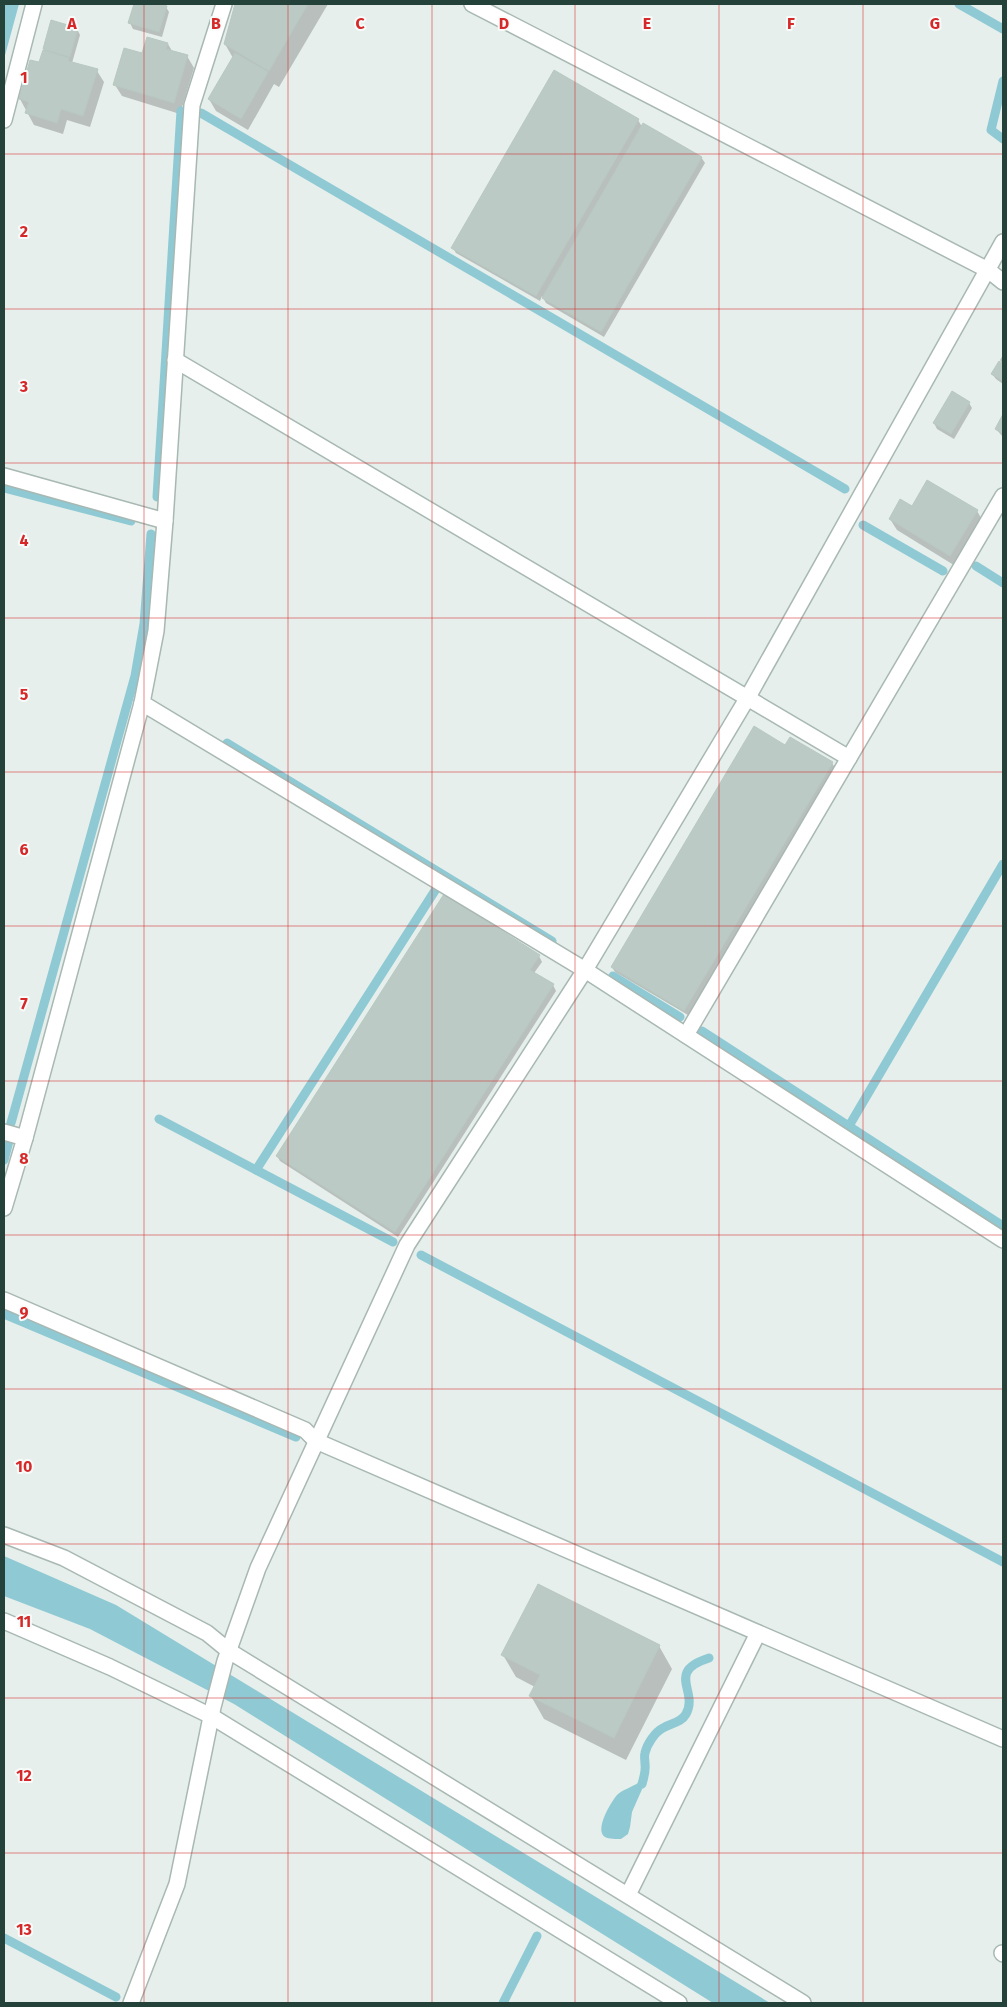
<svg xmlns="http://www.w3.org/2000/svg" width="1007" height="2007" viewBox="0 0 1007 2007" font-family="'Fira Sans',sans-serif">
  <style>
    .water { fill: #8ec9d4 }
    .shadow { fill: #0003 }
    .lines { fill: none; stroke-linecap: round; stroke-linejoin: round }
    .stream { stroke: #8ec9d4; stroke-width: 9 }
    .building { fill: #bbcac4; stroke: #b8c9c2 }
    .service-casing { stroke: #a8b8b2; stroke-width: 18 }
    .minor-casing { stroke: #a8b8b2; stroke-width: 18 }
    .tertiary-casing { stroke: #a8b8b2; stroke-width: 18 }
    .service { stroke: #fff; stroke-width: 15 }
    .minor { stroke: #fff; stroke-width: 15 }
    .tertiary { stroke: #fff; stroke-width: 15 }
    .grid { fill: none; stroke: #d62828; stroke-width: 1; stroke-opacity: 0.55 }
    .grid-label { font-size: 16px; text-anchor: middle; font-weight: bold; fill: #d62828; stroke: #f7fbf9; stroke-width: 4; stroke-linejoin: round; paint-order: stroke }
  </style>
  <rect width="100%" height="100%" fill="#e6efeb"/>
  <g class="water">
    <polygon points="4,4 19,4 4,59"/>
    <polygon points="4,1556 116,1605 770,2003 713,2003 234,1704 90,1629 4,1596"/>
    <path d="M 638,1783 L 642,1784 L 643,1787 L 632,1812 L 630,1827 L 628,1834 L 621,1839 C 616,1839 609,1839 605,1837 C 594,1830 611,1802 617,1795 C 622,1790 632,1787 638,1783 Z"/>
  </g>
  <g class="shadow">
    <polygon points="136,4 156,4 166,7 169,12 162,37 133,29 130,23"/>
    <polygon points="237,4 328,4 279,87 274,84 248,130 216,111 209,99 233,58 225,44"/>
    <polygon points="77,29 80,35 72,63 97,71 104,82 90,127 67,120 63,134 34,125 20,99 46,52 44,49"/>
    <polygon points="148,38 168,44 172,51 187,56 194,68 180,114 122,96 115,85 143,55"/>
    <polygon points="638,120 642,127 701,157 705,163 604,337 546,303 542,296 540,301 456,253 453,248"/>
    <polygon points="1003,355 1003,365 1000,360"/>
    <polygon points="999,363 1003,365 1003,384 996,379 992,374"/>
    <polygon points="969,403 972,408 954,439 937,429 934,423"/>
    <polygon points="1003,416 1003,437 996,429"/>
    <polygon points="912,508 977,511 984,523 957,567 897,530 890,519"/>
    <polygon points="832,763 835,768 688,1015 615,972 612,967"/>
    <polygon points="539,956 542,962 534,973 553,985 556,991 398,1237 280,1161 277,1156"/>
    <polygon points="538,1586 659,1646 672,1669 626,1760 544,1719 531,1696 535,1687 516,1677 503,1655"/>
  </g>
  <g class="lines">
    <g class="stream">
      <polyline points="959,4 1003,29"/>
      <polyline points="1003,81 991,130 1003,139"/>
      <polyline points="201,113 845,489"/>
      <polyline points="4,488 131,521"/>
      <polyline points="157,497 181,111"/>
      <polyline points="863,525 943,571"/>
      <polyline points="976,566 1003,583"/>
      <polyline points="227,743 552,941"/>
      <polyline points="613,976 680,1017"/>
      <polyline points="702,1031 1003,1226"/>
      <polyline points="159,1119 393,1242"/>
      <polyline points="11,1123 135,676 144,624 151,534"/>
      <polyline points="849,1126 1003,864"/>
      <polyline points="4,1160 9,1141"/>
      <polyline points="256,1170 436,889"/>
      <polyline points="421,1255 1003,1562"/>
      <polyline points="4,1314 296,1437"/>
      <path d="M 642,1784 C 644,1777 646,1771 645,1764 C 645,1761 644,1756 645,1753 C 647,1744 655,1732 663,1728 C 671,1723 681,1723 686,1714 C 699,1691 665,1672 709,1658"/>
      <polyline points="4,1938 116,1997"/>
      <polyline points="503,2003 537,1936"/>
    </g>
  </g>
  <g class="building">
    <polygon points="134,4 161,4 167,6 159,32 128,23"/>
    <polygon points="235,4 308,4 269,71 224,44"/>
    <polygon points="51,20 78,28 70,57 43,49"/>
    <polygon points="147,37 168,43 166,49 188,55 174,103 113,85 124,48 142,53"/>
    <polygon points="43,50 69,58 68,61 98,69 83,116 61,109 57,123 25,113 29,102 19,99 30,60 39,62"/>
    <polygon points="235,53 268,72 241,119 208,99"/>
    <polygon points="554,70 639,119 536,296 451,248"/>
    <polygon points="643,123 702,157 601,332 542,298"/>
    <polygon points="999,361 1003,364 1003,381 991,374"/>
    <polygon points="952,391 970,402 951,434 933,423"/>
    <polygon points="1003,414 1003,434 995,429"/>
    <polygon points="927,480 978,510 950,556 889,519 900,499 912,506"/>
    <polygon points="754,726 785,745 790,737 833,762 684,1011 611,967"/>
    <polygon points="444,894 540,955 530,970 554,984 395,1232 276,1156"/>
    <polygon points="538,1584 660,1645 614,1738 529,1696 540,1675 501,1655"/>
  </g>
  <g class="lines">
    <g class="service-casing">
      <polyline id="service" points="1002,1953 1003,1954"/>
    </g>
    <g class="minor-casing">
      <g id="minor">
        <polyline points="4,120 34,4"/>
        <polyline points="175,360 849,758"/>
        <polyline points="4,476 165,521 156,631 142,703 585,970 1003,1240"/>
        <polyline points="165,521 192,105 224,4"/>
        <polyline points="686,1035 1003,496"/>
        <polyline points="4,1132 25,1138"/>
        <polyline points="4,1208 25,1138 142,703"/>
        <polyline points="4,1300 305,1430 316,1441 1003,1739"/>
        <polyline points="4,1535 64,1558 207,1633 229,1651 803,2003"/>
        <polyline points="4,1621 110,1667 211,1716 679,2003"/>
        <polyline points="628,1895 758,1633"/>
        <polyline points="131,2003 177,1884 213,1707 225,1661 258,1568 407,1245 585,970 748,697 1003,242"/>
      </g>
    </g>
    <g class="tertiary-casing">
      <polyline id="tertiary" points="472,4 988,270 1003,282"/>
    </g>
    <use href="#service" class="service"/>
    <use href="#minor" class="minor"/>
    <use href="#tertiary" class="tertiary"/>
  </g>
  <path class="grid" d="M 144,4 L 144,2003M 288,4 L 288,2003M 432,4 L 432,2003M 575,4 L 575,2003M 719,4 L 719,2003M 863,4 L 863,2003M 4,154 L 1003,154M 4,309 L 1003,309M 4,463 L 1003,463M 4,618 L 1003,618M 4,772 L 1003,772M 4,926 L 1003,926M 4,1081 L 1003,1081M 4,1235 L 1003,1235M 4,1389 L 1003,1389M 4,1544 L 1003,1544M 4,1698 L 1003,1698M 4,1853 L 1003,1853"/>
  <g class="grid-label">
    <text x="72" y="29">A</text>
    <text x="216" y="29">B</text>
    <text x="360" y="29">C</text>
    <text x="504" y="29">D</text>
    <text x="647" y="29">E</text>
    <text x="791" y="29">F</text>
    <text x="935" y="29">G</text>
    <text x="24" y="83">1</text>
    <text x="24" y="237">2</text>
    <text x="24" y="392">3</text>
    <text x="24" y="546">4</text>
    <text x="24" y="700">5</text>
    <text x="24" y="855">6</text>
    <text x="24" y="1009">7</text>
    <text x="24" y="1164">8</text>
    <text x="24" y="1318">9</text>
    <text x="24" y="1472">10</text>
    <text x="24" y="1627">11</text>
    <text x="24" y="1781">12</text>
    <text x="24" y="1935">13</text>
  </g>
  <rect width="1007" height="2007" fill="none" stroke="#24423a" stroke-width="10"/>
</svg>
